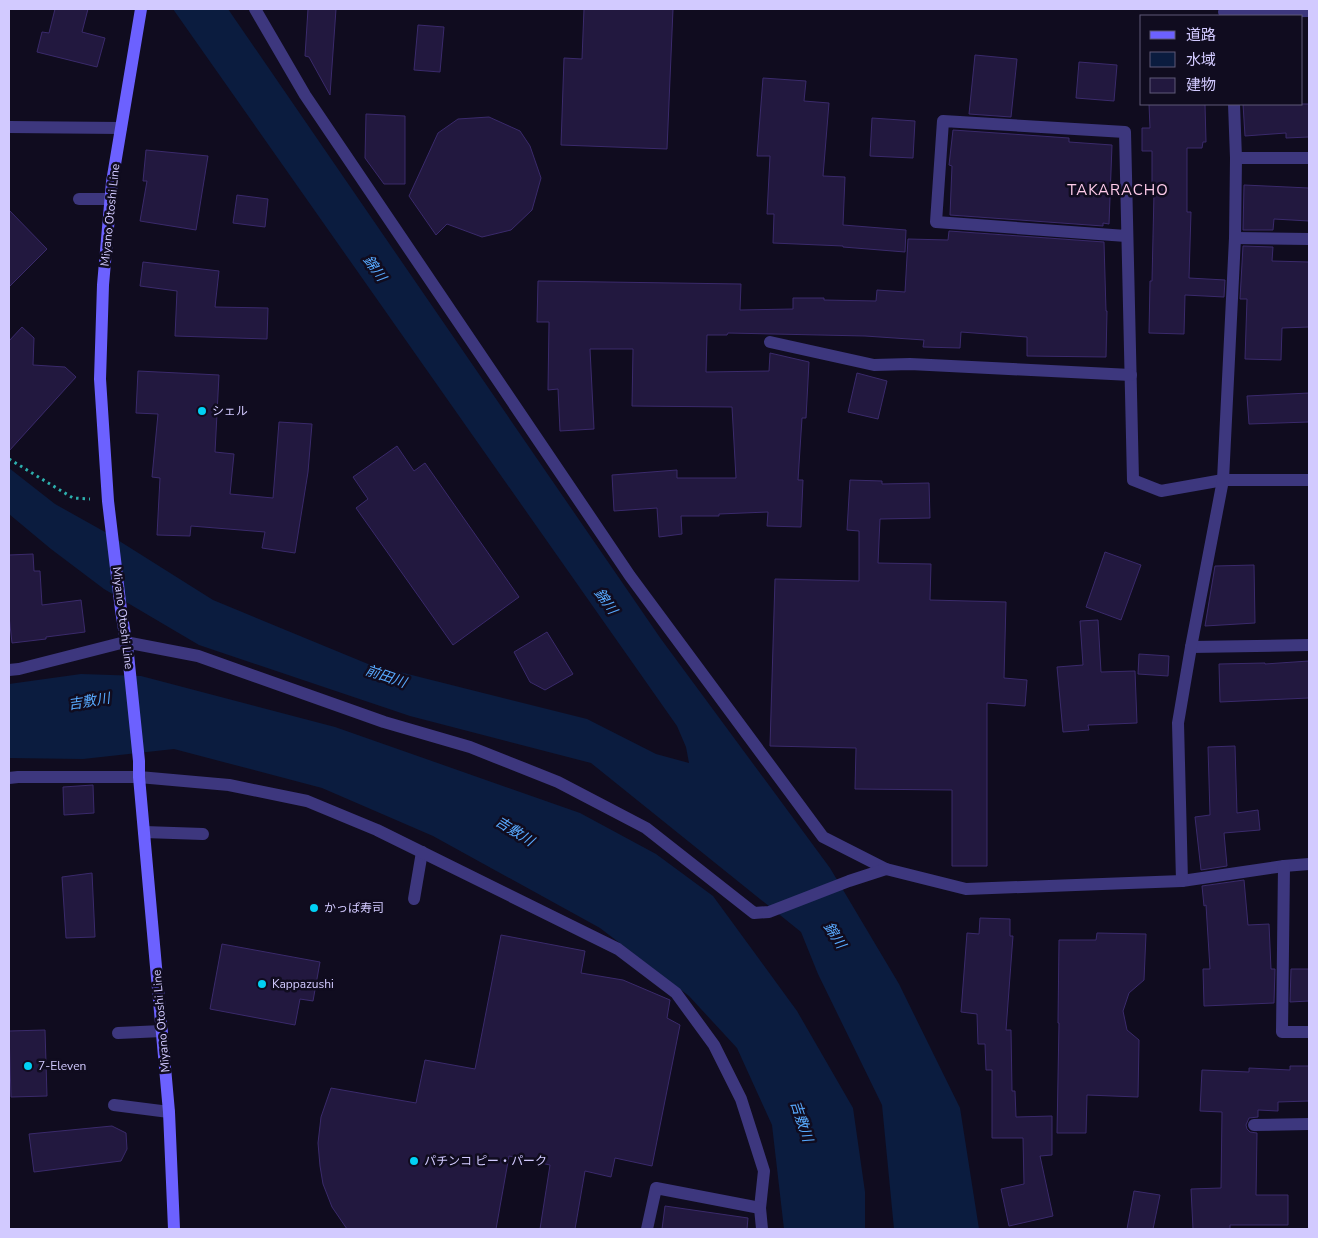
<svg xmlns="http://www.w3.org/2000/svg" width="1318" height="1238" viewBox="0 0 1318 1238" font-family="'Nunito Sans','Noto Sans JP',sans-serif">
  <style>
    .water { fill: #0b1c3f }
    .building { fill: #22183f; stroke: #3a2a6b }
    .lines { fill: none; stroke-linecap: round; stroke-linejoin: round }
    .path { stroke: #2dafad; stroke-width: 3; stroke-dasharray: 2.5 4; stroke-linecap: butt }
    .service { stroke: #3d377e; stroke-width: 12 }
    .minor { stroke: #3d377e; stroke-width: 12 }
    .secondary { stroke: #6c61ff; stroke-width: 12 }
    .poi-dot { fill: #01d1f4; stroke: #100c1f; stroke-width: 2 }
    .labels { text-anchor: middle; stroke-width: 5; stroke-linejoin: round; paint-order: stroke }
    .street-label { font-size: 12px; fill: #d2caff; stroke: #100c1f }
    .poi-label { font-size: 12px; fill: #d2caff; stroke: #100c1f; text-anchor: start }
    .water-label { font-size: 14px; font-style: italic; fill: #58aaff; stroke: #100c1f }
    .quarter-label { font-size: 15px; letter-spacing: 1px; fill: #ffccea; stroke: #100c1f }
  </style>
  <rect width="100%" height="100%" fill="#100c1f"/>
  <g class="water">
    <polygon points="173,9 228,9 661,639 830,868 899,984 960,1108 979,1229 894,1229 882,1105 818,974 801,932 591,763 410,716 199,645 104,589 51,549 9,514 9,468 55,504 105,532 213,600 368,664 587,719 656,754 689,763 686,747 677,726"/>
    <polygon points="81,674 141,676 335,727 580,813 656,854 713,896 797,1011 853,1108 865,1192 865,1229 784,1229 772,1125 737,1048 689,996 600,928 433,836 322,788 174,749 83,759 9,758 9,684"/>
  </g>
  <g class="building">
    <polygon points="55,9 88,9 82,32 105,38 97,67 37,52 42,32 49,33"/>
    <polygon points="308,9 336,9 330,95 309,57 305,56"/>
    <polygon points="584,9 673,9 667,149 561,145 564,58 582,59"/>
    <polygon points="418,25 444,27 440,72 414,70"/>
    <polygon points="975,55 1017,59 1011,117 969,114"/>
    <polygon points="1079,62 1117,65 1114,101 1076,98"/>
    <polygon points="763,78 806,81 804,101 829,103 823,176 845,177 843,225 906,230 905,252 843,247 843,246 773,243 774,214 767,214 770,156 757,156"/>
    <polygon points="1149,104 1205,104 1206,142 1203,142 1202,148 1187,148 1187,212 1191,212 1189,278 1225,280 1224,297 1185,295 1184,334 1149,333 1150,281 1152,281 1154,193 1152,193 1152,151 1142,151 1142,128 1150,128"/>
    <polygon points="1243,104 1309,104 1309,137 1286,138 1286,133 1245,136"/>
    <polygon points="366,114 405,116 405,184 384,184 365,158"/>
    <polygon points="489,117 520,131 530,146 541,178 532,210 511,230 482,237 447,224 436,235 409,196 438,133 458,119"/>
    <polygon points="872,118 915,121 913,158 870,156"/>
    <polygon points="953,130 1069,138 1069,142 1112,145 1109,224 1103,223 1103,226 950,215 952,166 949,165"/>
    <polygon points="146,150 208,156 196,230 140,221 147,181 143,181"/>
    <polygon points="1244,185 1309,188 1309,221 1274,219 1273,230 1243,230"/>
    <polygon points="237,195 268,199 265,227 233,223"/>
    <polygon points="9,210 47,249 9,287"/>
    <polygon points="949,231 1104,242 1106,311 1107,311 1106,357 1027,356 1027,337 961,332 960,348 923,347 924,340 865,336 728,333 727,335 707,335 706,372 769,371 770,353 809,362 806,418 802,418 798,480 803,480 801,527 767,526 768,512 719,514 719,516 681,516 682,534 659,537 657,508 614,511 612,475 677,470 677,478 736,478 732,407 632,406 633,349 590,349 594,429 560,431 558,389 548,390 549,322 537,322 538,281 741,284 740,310 793,309 793,298 824,298 824,300 876,301 877,290 905,292 908,239 948,240"/>
    <polygon points="1243,246 1273,247 1272,261 1309,262 1309,327 1282,328 1281,360 1245,359 1247,299 1240,299"/>
    <polygon points="143,262 219,271 215,307 268,308 267,339 175,336 177,291 140,286"/>
    <polygon points="22,327 34,338 33,365 65,367 76,377 9,451 9,341"/>
    <polygon points="138,371 219,375 215,452 234,454 230,494 273,498 279,422 312,424 308,472 295,553 262,548 265,532 191,526 190,536 157,535 160,478 152,477 158,414 136,413"/>
    <polygon points="857,373 887,381 878,419 848,412"/>
    <polygon points="1309,393 1309,422 1249,424 1247,396"/>
    <polygon points="397,446 414,471 425,463 519,597 453,645 356,508 368,499 353,477"/>
    <polygon points="850,480 882,481 882,484 929,483 930,518 880,519 878,563 931,564 930,600 1006,602 1004,678 1027,680 1025,706 987,703 987,866 952,866 952,790 855,789 856,748 770,746 775,579 859,581 859,531 847,530"/>
    <polygon points="1105,552 1141,565 1121,620 1086,607"/>
    <polygon points="33,554 34,571 40,571 42,605 81,600 85,632 46,637 46,639 12,643 9,616 9,555"/>
    <polygon points="1254,565 1255,623 1205,626 1215,566"/>
    <polygon points="1098,620 1101,672 1135,671 1137,723 1088,725 1089,730 1063,732 1057,667 1083,665 1080,621"/>
    <polygon points="547,632 573,674 545,690 530,682 514,652"/>
    <polygon points="1139,654 1169,656 1168,676 1138,674"/>
    <polygon points="1309,661 1309,698 1220,702 1219,664 1265,663 1265,664"/>
    <polygon points="1235,746 1237,813 1258,810 1260,830 1224,833 1227,866 1201,870 1195,817 1210,815 1208,747"/>
    <polygon points="93,785 94,813 64,815 63,787"/>
    <polygon points="92,873 95,937 66,938 62,877"/>
    <polygon points="1244,880 1248,925 1269,924 1271,969 1275,969 1274,1003 1204,1006 1203,969 1210,969 1206,905 1204,906 1202,886"/>
    <polygon points="980,918 1010,919 1010,936 1013,936 1006,1030 1011,1030 1012,1091 1015,1091 1016,1117 1052,1116 1052,1155 1040,1156 1053,1216 1009,1226 1001,1189 1024,1184 1023,1138 992,1138 992,1070 986,1070 985,1044 978,1044 977,1014 961,1012 967,933 979,934"/>
    <polygon points="1097,933 1146,934 1144,980 1129,993 1123,1011 1127,1030 1139,1040 1138,1097 1087,1095 1086,1133 1057,1133 1059,1023 1058,1023 1059,940 1096,940"/>
    <polygon points="501,935 585,951 581,973 623,980 670,1000 667,1018 680,1025 652,1166 615,1158 611,1177 585,1171 575,1229 540,1229 550,1165 509,1156 496,1229 347,1229 332,1207 323,1184 320,1166 318,1143 321,1117 331,1088 416,1103 425,1060 475,1069"/>
    <polygon points="222,944 320,962 313,1001 300,999 295,1025 210,1009"/>
    <polygon points="1291,969 1309,969 1309,1001 1290,1002"/>
    <polygon points="45,1030 47,1096 11,1097 9,1031"/>
    <polygon points="1290,1066 1309,1066 1309,1101 1278,1102 1278,1111 1258,1110 1258,1117 1249,1118 1246,1125 1247,1129 1250,1132 1257,1133 1256,1195 1288,1195 1288,1225 1230,1225 1230,1229 1193,1229 1191,1189 1221,1188 1222,1112 1200,1111 1202,1070 1249,1072 1249,1068 1290,1070"/>
    <polygon points="112,1126 126,1133 127,1149 121,1161 34,1172 29,1134"/>
    <polygon points="1134,1191 1160,1195 1153,1229 1127,1229"/>
    <polygon points="665,1206 748,1218 747,1229 662,1229"/>
  </g>
  <g class="lines">
    <polyline class="path" points="9,459 73,498 90,499"/>
    <g class="service">
      <polyline points="9,127 121,128"/>
      <polyline points="79,199 111,199"/>
      <polyline points="144,832 203,834"/>
      <polyline points="414,899 422,852"/>
      <polyline points="118,1033 162,1031"/>
      <polyline points="114,1105 169,1112"/>
    </g>
    <g class="minor">
      <polyline points="255,9 305,95 630,576 823,837 886,869 966,889 1182,881 1284,866 1309,864"/>
      <polyline points="1224,12 1309,11"/>
      <polyline points="1236,158 1309,158"/>
      <polyline points="1126,236 936,222 943,121 1125,132 1133,480 1161,491 1223,480 1309,480"/>
      <polyline points="1235,238 1309,239"/>
      <polyline points="770,342 874,365 910,364 1131,375"/>
      <polyline points="1191,647 1309,645"/>
      <polyline points="9,670 19,669 125,642 198,656 384,722 470,747 558,782 646,828 754,913 769,912 849,881 886,869"/>
      <polyline points="9,778 18,777 139,777 229,785 307,801 377,830 618,949 676,993 714,1045 741,1099 764,1171 760,1208 762,1229"/>
      <polyline points="1284,866 1282,1032 1309,1032"/>
      <polyline points="1182,881 1178,723 1191,647 1223,480 1235,238 1236,158 1234,104"/>
      <polyline points="1254,1125 1309,1124"/>
      <polyline points="647,1229 656,1188 760,1208"/>
    </g>
    <polyline class="secondary" points="141,9 112,182 103,285 100,379 108,501 121,610 128,654 139,761 139,777 169,1112 174,1229"/>
  </g>
  <g class="poi-dot">
    <circle cx="202" cy="411" r="5"/>
    <circle cx="314" cy="908" r="5"/>
    <circle cx="262" cy="984" r="5"/>
    <circle cx="28" cy="1066" r="5"/>
    <circle cx="414" cy="1161" r="5"/>
  </g>
  <g class="labels">
    <g class="street-label">
      <text transform="translate(110 215) rotate(-84)" y="4">Miyano Otoshi Line</text>
      <text transform="translate(123 618) rotate(83)" y="4">Miyano Otoshi Line</text>
      <text transform="translate(161 1021) rotate(-95)" y="4">Miyano Otoshi Line</text>
    </g>
    <g class="poi-label">
      <text x="212" y="415">シェル</text>
      <text x="324" y="912">かっぱ寿司</text>
      <text x="272" y="988">Kappazushi</text>
      <text x="38" y="1070">7-Eleven</text>
      <text x="424" y="1165">パチンコ ピー・パーク</text>
    </g>
    <g class="water-label">
      <text transform="translate(375 268) rotate(55)" y="5">錦川</text>
      <text transform="translate(606 601) rotate(55)" y="5">錦川</text>
      <text transform="translate(386 676) rotate(19)" y="5">前田川</text>
      <text transform="translate(89 701) rotate(-9)" y="5">吉敷川</text>
      <text transform="translate(515 831) rotate(32)" y="5">吉敷川</text>
      <text transform="translate(835 935) rotate(57)" y="5">錦川</text>
      <text transform="translate(802 1121) rotate(72)" y="5">吉敷川</text>
    </g>
    <g class="quarter-label">
      <text x="1118" y="195">TAKARACHO</text>
    </g>
  </g>
  <rect width="1318" height="1238" fill="none" stroke="#d2caff" stroke-width="20"/>
  <rect x="1140" y="15" width="162" height="90" fill="#100c1f" stroke="#5e5879"/>
  <rect x="1150" y="31" width="25" height="8" fill="#6c61ff" stroke="#5e5879"/>
  <text x="1186" y="40" font-size="15" fill="#d2caff">道路</text>
  <rect x="1150" y="52" width="25" height="15" fill="#0b1c3f" stroke="#5e5879"/>
  <text x="1186" y="65" font-size="15" fill="#d2caff">水域</text>
  <rect x="1150" y="78" width="25" height="15" fill="#22183f" stroke="#5e5879"/>
  <text x="1186" y="90" font-size="15" fill="#d2caff">建物</text>
</svg>
